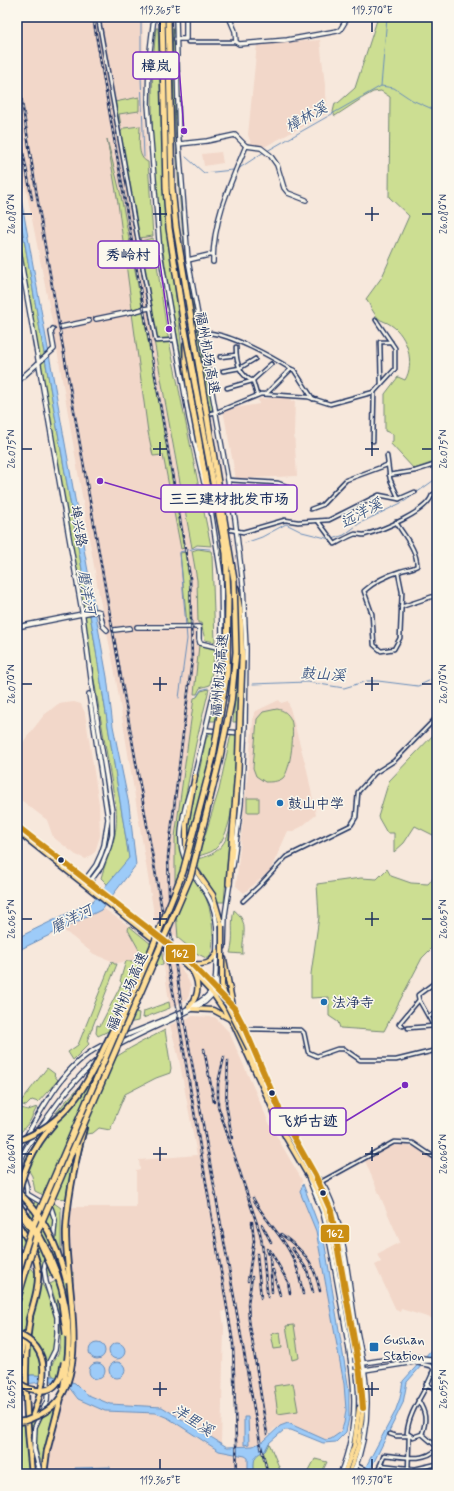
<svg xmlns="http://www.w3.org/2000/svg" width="454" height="1491" viewBox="0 0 454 1491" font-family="Mynerve,'LXGW WenKai TC',sans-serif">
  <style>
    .built { fill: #f2d7c9 }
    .green { fill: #ccde92; stroke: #748678 }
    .water { fill: #9dcbf8; stroke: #698dba }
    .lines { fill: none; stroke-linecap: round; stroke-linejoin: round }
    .stream { stroke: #698dba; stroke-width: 1 }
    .tertiary-tunnel { stroke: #cbc3c3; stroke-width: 3.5; stroke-dasharray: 3.5 2; stroke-linecap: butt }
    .primary-tunnel { stroke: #cbc3c3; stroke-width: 4; stroke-dasharray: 4 2; stroke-linecap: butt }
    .minor-casing { stroke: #1b2f5e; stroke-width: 5.5 }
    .tertiary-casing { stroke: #1b2f5e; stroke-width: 6 }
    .secondary-casing { stroke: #1b2f5e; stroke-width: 6 }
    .primary-casing { stroke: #1b2f5e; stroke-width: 7 }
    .trunk-casing { stroke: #1b2f5e; stroke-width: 8 }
    .motorway-casing { stroke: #1b2f5e; stroke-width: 8 }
    .minor { stroke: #fbf7ec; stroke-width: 2.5 }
    .tertiary { stroke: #fbf7ec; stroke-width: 3.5 }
    .secondary { stroke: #fbf7ec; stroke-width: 3.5 }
    .primary { stroke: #fedd96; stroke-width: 4 }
    .trunk { stroke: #fedd96; stroke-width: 4.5 }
    .motorway { stroke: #fedd96; stroke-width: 5 }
    .rail-casing { stroke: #1b2f5e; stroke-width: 2.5 }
    .rail { stroke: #fbf7ec; stroke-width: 1; stroke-dasharray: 3; stroke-linecap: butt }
    .primary-bridge-casing { stroke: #1b2f5e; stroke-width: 7; stroke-linecap: butt }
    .trunk-bridge-casing { stroke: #1b2f5e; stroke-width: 8; stroke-linecap: butt }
    .motorway-bridge-casing { stroke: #1b2f5e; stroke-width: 8; stroke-linecap: butt }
    .primary-bridge { stroke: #fedd96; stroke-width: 4 }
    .trunk-bridge { stroke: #fedd96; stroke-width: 4.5 }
    .motorway-bridge { stroke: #fedd96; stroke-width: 5 }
    .bus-1-casing { stroke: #fbf7ec; stroke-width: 9 }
    .bus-1 { stroke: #cb8e13; stroke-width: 6 }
    .ticks { fill: none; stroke: #1b2f5e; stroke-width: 1.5 }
    .poi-dot { fill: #1f6fb2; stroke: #fbf7ec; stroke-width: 1.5 }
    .bus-dot { fill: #1b2f5e; stroke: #fbf7ec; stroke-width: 1.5 }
    .labels { text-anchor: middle; stroke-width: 3; stroke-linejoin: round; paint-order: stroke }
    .street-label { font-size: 14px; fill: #1b2f5e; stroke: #fbf7ec }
    .poi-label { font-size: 14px; fill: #1b2f5e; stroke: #fbf7ec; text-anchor: start }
    .water-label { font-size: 15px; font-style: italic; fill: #3c5684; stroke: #fbf7ec }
    .leader { fill: none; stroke: #7b2cbf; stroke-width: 1.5 }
    .callout-dot { fill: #7b2cbf; stroke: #fbf7ec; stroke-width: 1.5 }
    .callout { fill: #fbf7ec; stroke: #7b2cbf; stroke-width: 1.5 }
    .callout-label { font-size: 15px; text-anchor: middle; font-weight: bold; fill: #1b2f5e }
    .line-badge { stroke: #fbf7ec; stroke-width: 1.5 }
    .badge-label { font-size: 11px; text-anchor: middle; font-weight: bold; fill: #fff }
    .neatline { fill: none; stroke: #1b2f5e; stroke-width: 1.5 }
    .ticks-label { font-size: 10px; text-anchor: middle; fill: #1b2f5e }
  </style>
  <rect width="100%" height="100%" fill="#f7e8dc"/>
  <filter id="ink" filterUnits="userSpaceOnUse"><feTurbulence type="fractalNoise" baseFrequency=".025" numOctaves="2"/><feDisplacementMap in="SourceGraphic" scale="8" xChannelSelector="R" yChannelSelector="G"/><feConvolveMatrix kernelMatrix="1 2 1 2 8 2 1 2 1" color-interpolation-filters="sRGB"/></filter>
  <g filter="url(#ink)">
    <g class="built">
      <polygon points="17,17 143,17 144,111 153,238 136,242 197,580 198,623 197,625 196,645 199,645 199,659 175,837 175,887 178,938 155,920 114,667 99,595 53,326 17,143"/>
      <polygon points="320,40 328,113 266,146 252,146 248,135 257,44"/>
      <polygon points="221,152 223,163 204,166 202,154"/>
      <polygon points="290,397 291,401 295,400 294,433 297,476 236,479 223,410 259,404 258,399"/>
      <polygon points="279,700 281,703 288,701 307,770 316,815 301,827 293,831 288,831 270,871 244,893 236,886 254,712"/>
      <polygon points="74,702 81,704 85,713 99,804 100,836 95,852 86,859 76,855 53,837 47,820 17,797 17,750 44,715 58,704"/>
      <polygon points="103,908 129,926 128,930 143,957 134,961 126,961 114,964 112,961 94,954 62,929"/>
      <polygon points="162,953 180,966 191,985 188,1000 170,1008"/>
      <polygon points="193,1016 215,1017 229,1032 270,1125 302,1180 300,1192 316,1231 344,1384 346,1410 344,1423 341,1432 331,1439 326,1440 288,1423 274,1429 264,1441 253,1446 235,1447 232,1343 226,1310 222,1312 224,1327 221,1443 162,1407 110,1404 86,1394 75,1383 71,1383 73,1272 69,1275 67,1245 69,1207 136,1207 136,1170 140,1169 139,1160 197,1155 179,1059 170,1025"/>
      <polygon points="401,1144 417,1148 437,1162 437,1320 401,1309 400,1312 396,1310 375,1265 381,1262 377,1254 400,1242 365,1161 389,1147"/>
      <polygon points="70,1387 78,1399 105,1411 156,1413 168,1418 219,1451 245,1456 248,1458 248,1474 47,1474 51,1443 61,1404"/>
    </g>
    <g class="green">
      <path d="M 378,17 L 437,17 L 437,461 L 414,469 L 390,443 L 393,441 L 393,434 L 385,431 L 385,394 L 398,377 L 405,380 C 415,364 408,336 391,325 C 387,322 381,321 378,318 C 373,313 370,305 366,299 L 382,277 L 409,216 L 389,197 L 390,97 L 381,91 L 373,92 L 364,97 L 335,116 L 333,112 L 335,103 L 338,103 L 355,88 Z"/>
      <path d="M 156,28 L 158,28 L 164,186 L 184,370 C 161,259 144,141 156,28 Z"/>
      <path d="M 172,28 L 174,28 C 176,106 177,184 187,261 C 194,311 205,359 214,408 L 210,411 C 183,284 174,157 172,28 Z"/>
      <polygon points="139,97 139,111 119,114 121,126 118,126 115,102"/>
      <path d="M 140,126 C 140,136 136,158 148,162 L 153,236 L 139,238 L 120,133 L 124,128 Z"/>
      <polygon points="107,139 121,196 142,307 132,309 118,203"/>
      <path d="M 17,199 L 93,632 L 129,857 L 128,861 L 108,885 L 101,878 C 109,850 119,838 116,807 L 17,235 Z"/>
      <polygon points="153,238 167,331 211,546 197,545 192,548 136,242"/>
      <polygon points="143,311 184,548 181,549 163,455 153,456 148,432 132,313"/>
      <path d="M 220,538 L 226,577 L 225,682 L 219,721 L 210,721 C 216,696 222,671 225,646 C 228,610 224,573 220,538 Z"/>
      <polygon points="198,549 211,551 212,555 215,642 205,640 201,623 198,623 197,580 192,551"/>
      <polygon points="186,552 190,590 191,624 187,624 180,553"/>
      <polygon points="199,645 215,649 210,685 200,688 197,694 194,694"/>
      <polygon points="239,653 237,722 233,722"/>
      <polygon points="209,689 196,743 180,824 181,839 185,861 175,887 175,837 194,698 197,697 201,691"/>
      <path d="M 277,709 C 283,710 288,713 291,720 C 295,730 291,770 283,778 C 278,782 271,782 265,782 L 256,776 L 253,768 L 257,719 L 263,712 Z"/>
      <polygon points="437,731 437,837 415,826 404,843 394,852 394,833 387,833 378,817 389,781"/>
      <path d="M 210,732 L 217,733 L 189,839 L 196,845 L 202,845 L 219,790 L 231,734 L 237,734 C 236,763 237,832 214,850 C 210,853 204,854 199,856 L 192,852 L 188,844 L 187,829 L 206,739 Z"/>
      <rect x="247" y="798" width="12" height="14"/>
      <path d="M 231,820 L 224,902 L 217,902 L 212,889 L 193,859 C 216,858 229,843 231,820 Z"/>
      <polygon points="387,869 391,876 411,883 428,884 437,874 437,943 422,958 384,1031 340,1028 338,1022 329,1016 329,997 311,998 311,974 319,917 317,884 361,878 377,879"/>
      <path d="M 192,876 C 197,884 204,892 207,901 C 212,913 217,948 208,959 L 196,953 L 178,938 L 176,912 Z"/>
      <path d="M 234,910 C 251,923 241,938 243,954 L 230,953 C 235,938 230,925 234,910 Z"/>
      <polygon points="129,926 162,953 163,965 154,966 136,1012 139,1013 138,1021 123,1024 98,1036 96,1033 97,1025 100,1026 122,983 120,981 126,961 134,961 137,955 143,957 128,930"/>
      <polygon points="112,961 114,964 117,964 87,1041 89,1044 73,1060 68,1052 78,1045"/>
      <polygon points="169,1002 170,1008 143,1018 144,1011"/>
      <path d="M 165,1030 L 171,1068 L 170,1073 L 156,1078 L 125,1094 L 110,1130 L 99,1128 L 93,1133 L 86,1134 L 70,1198 C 57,1200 46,1197 35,1191 L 32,1176 L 24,1162 C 44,1122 81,1079 119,1055 C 134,1045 150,1038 165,1030 Z"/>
      <polygon points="47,1068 55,1074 54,1075 58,1080 38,1102 32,1100 26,1106 19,1104"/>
      <polygon points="17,1107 28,1110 37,1107 30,1121 17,1137"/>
      <polygon points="36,1199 54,1203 61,1208 61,1275 46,1277 34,1258 17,1242 17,1231 25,1224"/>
      <path d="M 17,1252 C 40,1274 61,1310 55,1343 C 54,1350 51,1354 48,1360 C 46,1365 47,1371 47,1376 L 32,1375 L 17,1377 Z"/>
      <path d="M 73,1272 L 71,1383 C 67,1381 54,1379 52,1374 C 48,1366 57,1358 59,1351 C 64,1330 57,1304 50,1284 Z"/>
      <polygon points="294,1325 299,1358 292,1360 286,1326"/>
      <polygon points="280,1332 282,1348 274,1349 271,1334"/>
      <polygon points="293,1383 298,1411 278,1414 274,1386"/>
      <path d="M 57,1406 L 48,1436 L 43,1465 C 36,1453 32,1430 42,1418 C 46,1413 52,1411 57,1406 Z"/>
      <polygon points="34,1422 29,1452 31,1474 17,1474 17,1426"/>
      <path d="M 269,1443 L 282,1474 L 254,1474 C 254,1461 251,1455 265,1451 Z"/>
      <polygon points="315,1459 327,1462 321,1474 307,1474"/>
    </g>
    <g class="water">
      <polygon points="17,176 107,677 113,726 129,805 136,865 101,910 17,951 17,938 93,901 129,858 93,632 17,199"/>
      <path d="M 303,1184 L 324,1240 L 349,1390 L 349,1418 L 346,1432 L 336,1442 L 323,1443 L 291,1430 L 284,1430 L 269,1443 L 265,1451 C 252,1455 254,1462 254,1474 L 248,1474 L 248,1458 L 245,1456 L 219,1451 L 168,1418 L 156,1413 L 105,1411 L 78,1399 L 68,1386 L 52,1381 L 17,1385 L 17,1377 L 32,1375 L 53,1376 L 75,1383 L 86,1394 L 110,1404 L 162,1407 L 227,1447 L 253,1446 L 264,1441 L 280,1426 L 288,1423 L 326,1440 L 331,1439 L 341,1432 L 344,1423 L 346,1410 L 344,1384 L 316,1231 L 300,1192 Z"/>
      <polygon points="435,1338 437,1348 407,1382 403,1403 368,1474 362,1474 395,1412 400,1398 403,1381 432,1349"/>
      <circle cx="97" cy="1351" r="8"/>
      <circle cx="117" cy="1351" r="8"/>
      <circle cx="117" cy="1370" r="8"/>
      <circle cx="97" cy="1371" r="8"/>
      <polygon points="244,1417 248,1417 249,1444 244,1445"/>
      <polygon points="110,1467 110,1474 75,1474 75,1468"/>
    </g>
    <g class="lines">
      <g class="stream">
        <polyline points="141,17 141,76 144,157"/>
        <polyline points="381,86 387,17"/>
        <polyline points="267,151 381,86 394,88 412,100 437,111"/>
        <polyline points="186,157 204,173 233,170"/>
        <polyline points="238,169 264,152"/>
        <polyline points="333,539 344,535 360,523 405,501 437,478"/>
        <polyline points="245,543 262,537 286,524 302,532 330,539"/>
        <polyline points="188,550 196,548 210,549"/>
        <polyline points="253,684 307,682 344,688 367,681 378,681 418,686 437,677"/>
        <polyline points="197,696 201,690 208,688"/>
        <polyline points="179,698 187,639 180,552 184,551"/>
      </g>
      <polyline class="tertiary-tunnel" points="53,329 61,327"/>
      <g class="primary-tunnel">
        <polyline points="342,1265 360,1373 363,1408"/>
        <polyline points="338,1266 355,1360 359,1408"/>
      </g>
      <g class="minor-casing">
        <g id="minor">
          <polyline points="98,17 156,341 175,340"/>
          <polyline points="188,42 236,42"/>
          <path d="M 209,333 C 232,335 270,356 291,369"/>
          <path d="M 236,347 C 236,360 239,376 253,381 L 257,395"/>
          <polyline points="220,357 236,355"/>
          <polyline points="223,371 240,368 255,359"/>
          <polyline points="381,384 380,342 391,342"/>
          <polyline points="227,388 252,381 271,364"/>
          <polyline points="266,394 291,369 294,370 313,399"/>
          <polyline points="207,414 217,412 261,394 308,397 330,404 374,392"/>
          <polyline points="373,441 374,392 395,369 395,348 376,320"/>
          <polyline points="389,475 415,471 437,464"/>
          <polyline points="228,480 278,483 286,486"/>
          <polyline points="399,499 415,492"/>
          <polyline points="311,509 322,505 346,480 387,465"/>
          <path d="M 318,521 L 335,544 C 341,541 349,536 355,534 C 358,534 361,535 364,535 C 382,530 427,512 432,495 L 437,492"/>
          <path d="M 396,522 C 404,536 417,549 417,566 C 412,569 407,569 401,571 C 388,575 374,582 364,591 L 372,614 L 374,645 L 381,651 L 394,649 L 400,638 L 402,592 L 398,572"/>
          <polyline points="226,529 243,532 285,520 298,522 329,520 379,495 399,499 390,479 387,456"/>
          <polyline points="437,546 436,551 437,558"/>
          <polyline points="401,607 437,595"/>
          <polyline points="243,901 259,886 286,857 351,825 356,817 358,792 375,773 394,761 437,717"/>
          <polyline points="437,981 418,995 419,1000 437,1032"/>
          <polyline points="430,1016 437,1011"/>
          <polyline points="403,1026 399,1024 419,1000"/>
          <polyline points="408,1028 434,1026"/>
          <polyline points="245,1029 301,1030 304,1033 308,1052 317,1056 337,1049 344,1049 360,1060 396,1060 437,1050"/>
          <polyline points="321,1182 394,1142 413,1143 437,1159"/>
          <path d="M 417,1363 L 431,1366 L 434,1369 C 427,1391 409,1409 407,1433 L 413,1437 L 422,1434 C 427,1420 426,1413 418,1400"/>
          <polyline points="432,1373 437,1377"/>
          <polyline points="426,1384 437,1390"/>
          <polyline points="390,1434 396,1436 409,1436 408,1474"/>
          <polyline points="422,1434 437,1447"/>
          <polyline points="356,1465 374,1474"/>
          <polyline points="380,1465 415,1469 437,1464"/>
          <path d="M 377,1474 L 384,1455 C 401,1456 424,1463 437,1449"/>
        </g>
      </g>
      <g class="tertiary-casing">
        <g id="tertiary">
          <polyline points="229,17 235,31 236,42 239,44 287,40 337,31 340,30 348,17"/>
          <polyline points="176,39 186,39 186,17"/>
          <polyline points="179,144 207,141 235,135 246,146 261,148 270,155 277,165 284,188 288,193 306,200"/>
          <polyline points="17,239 83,617 93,694 112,811 112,834 109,847 101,867 89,883"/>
          <polyline points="188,260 213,254"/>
          <path d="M 213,262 C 213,220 230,184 246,146"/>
          <polyline points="144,309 150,308"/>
          <polyline points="132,312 143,309"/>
          <polyline points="96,319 130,312"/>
          <polyline points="61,327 89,321"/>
          <polyline points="17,382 54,349 51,332 53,329"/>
          <polyline points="17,627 97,611 100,612 103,626 107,630"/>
          <polyline points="137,627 191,627"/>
          <polyline points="195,627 199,627 199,639 200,643 221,648"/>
          <polyline points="114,630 130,628"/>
          <polyline points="85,880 96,865 101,854 104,845 108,819 89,694"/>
        </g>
      </g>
      <g class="secondary-casing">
        <g id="secondary">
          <polyline points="154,17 149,59 148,104 160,253 189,418 204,483"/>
          <polyline points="176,17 179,144 188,260 235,519 243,585 246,649 245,725 241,804 233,866"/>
          <polyline points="206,730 241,733"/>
          <polyline points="194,778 217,680 222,638 221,575 210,504"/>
          <polyline points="224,947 225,915 230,882"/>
          <path d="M 112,1041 C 138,1030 185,1014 206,997 C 216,988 216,978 216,966 C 217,943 220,919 209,898 C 200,881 186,869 182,850 C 178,831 185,806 191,788"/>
          <path d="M 17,1152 C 41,1113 62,1062 107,1043"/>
          <path d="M 17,1168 C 31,1183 30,1204 17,1219"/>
          <path d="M 20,1171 C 19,1155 31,1141 40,1128 C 60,1099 81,1069 112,1049 C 141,1031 175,1020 205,1002 L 213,994 L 221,975"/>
          <path d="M 315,1175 C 343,1201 348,1283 355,1321 C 360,1348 367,1375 367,1403 C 367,1427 362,1451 353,1474"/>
          <path d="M 309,1179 L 323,1213 L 327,1230 C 333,1256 337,1283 342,1309 C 352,1367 364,1416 340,1474"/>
          <polyline points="27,1194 51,1208 55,1220 53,1244 47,1256 44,1269 46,1282 57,1317 57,1334 55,1350 49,1362 47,1401 35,1427 34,1449 39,1468 39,1474"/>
          <polyline points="17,1249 18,1250"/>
          <polyline points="337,1280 348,1278"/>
          <polyline points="350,1356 361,1355"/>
          <polyline points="351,1365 409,1356 429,1359"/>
          <polyline points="352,1372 421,1361 437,1361"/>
        </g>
      </g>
      <g class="primary-casing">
        <g id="primary">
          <polyline points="195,776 186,824 186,850 192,865 213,895 222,926"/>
          <polyline points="17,826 63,863 185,957 234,1008 245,1029 284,1120 315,1175 327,1202 336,1229 342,1265"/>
          <polyline points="17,831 186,965 213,994 234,1025 285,1136 320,1196 329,1221 338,1266"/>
          <polyline points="224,959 233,1006"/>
          <path d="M 193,964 C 207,965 212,963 218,950"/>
          <path d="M 189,1007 C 198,997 200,986 194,974"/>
          <polyline points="193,1009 213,1010 228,1018"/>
          <polyline points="249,1049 266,1093"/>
          <polyline points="344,1474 354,1446 359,1408"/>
          <polyline points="349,1474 358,1447 363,1408"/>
        </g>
      </g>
      <g class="trunk-casing">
        <g id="trunk">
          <polyline points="79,1147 84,1128"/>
          <path d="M 17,1223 C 44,1262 42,1276 29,1319"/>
          <path d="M 30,1317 C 22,1367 27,1424 32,1474"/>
          <polyline points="17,1372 25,1334"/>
          <polyline points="17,1422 25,1421"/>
          <polyline points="44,1474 47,1451"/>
        </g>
      </g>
      <g class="motorway-casing">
        <g id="motorway">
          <polyline points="186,344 186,362 191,400"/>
          <polyline points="199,442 210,506"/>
          <polyline points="236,588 240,612 242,661"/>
          <polyline points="229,884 234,820"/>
        </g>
      </g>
      <use href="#minor" class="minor"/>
      <use href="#tertiary" class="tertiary"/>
      <use href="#secondary" class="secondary"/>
      <use href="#primary" class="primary"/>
      <use href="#trunk" class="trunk"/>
      <use href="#motorway" class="motorway"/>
      <g class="rail-casing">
        <g id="rail">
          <polyline points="93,17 190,577 192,660 168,857 170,927 181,1002 260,1442 268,1474"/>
          <polyline points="17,71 44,240 166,933"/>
          <polyline points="17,121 32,199"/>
          <polyline points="160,926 179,1022 233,1343 237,1474"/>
          <polyline points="204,1049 214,1102"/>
          <path d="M 224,1057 L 218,1083 L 218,1106 L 260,1233 C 265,1254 264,1275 268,1297"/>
          <polyline points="228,1061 226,1104 232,1138"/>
          <path d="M 253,1198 C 263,1218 280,1233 290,1252 C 298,1265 300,1280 303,1294"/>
          <polyline points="262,1225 271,1242"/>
          <path d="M 281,1234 C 304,1251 314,1262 320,1291"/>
          <polyline points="292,1248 307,1270 313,1292"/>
          <polyline points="267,1249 270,1257 272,1292"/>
          <polyline points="270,1250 288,1282 290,1293"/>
          <polyline points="257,1254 261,1298"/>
          <polyline points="273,1270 280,1295"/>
          <polyline points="252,1277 248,1303 249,1320 267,1434"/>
          <polyline points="248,1281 254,1241 252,1222"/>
        </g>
      </g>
      <use href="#rail" class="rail"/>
      <g class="primary-bridge-casing">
        <polyline id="primary-bridge" points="222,926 222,985 228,1007 249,1049"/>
      </g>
      <g class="trunk-bridge-casing">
        <g id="trunk-bridge">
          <path d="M 17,1141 C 85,1117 95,1058 127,1003"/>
          <path d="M 17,1191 C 44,1215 57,1245 66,1280"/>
          <path d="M 17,1203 C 51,1245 72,1298 68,1353 C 67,1365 65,1377 63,1389"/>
          <path d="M 17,1205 C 20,1173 34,1146 55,1122"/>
          <polyline points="17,1208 40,1242 56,1278"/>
          <polyline points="61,1299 66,1335"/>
          <path d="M 17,1334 C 55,1348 44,1386 33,1415"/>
          <path d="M 18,1382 C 30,1392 52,1396 60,1378 C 62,1374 63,1367 64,1362"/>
          <path d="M 25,1421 C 38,1416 52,1410 60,1398 C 87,1357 65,1279 66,1231 C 67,1203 73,1175 79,1147"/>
          <polyline points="47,1451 61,1398"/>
        </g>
      </g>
      <g class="motorway-bridge-casing">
        <g id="motorway-bridge">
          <polyline points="191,400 199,442"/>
          <polyline points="234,820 238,770 242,661"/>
          <polyline points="17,1276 31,1231 146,963 183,872 213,757 227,672 228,597 226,553 183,319 169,228 166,188 162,17"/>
          <polyline points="17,1301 37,1233 191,875 219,762 231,703 236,652 234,580 176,227 172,188 168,17"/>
        </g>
      </g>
      <use href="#primary-bridge" class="primary-bridge"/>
      <use href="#trunk-bridge" class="trunk-bridge"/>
      <use href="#motorway-bridge" class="motorway-bridge"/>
      <g class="bus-1-casing">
        <polyline id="bus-1" points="17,826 185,957 234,1008 245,1029 284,1120 315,1175 331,1211 360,1373 363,1408"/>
      </g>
      <use href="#bus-1" class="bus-1"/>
    </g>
  </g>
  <path class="ticks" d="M 160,22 L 160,32M 372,22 L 372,32M 160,207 L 160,221M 372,207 L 372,221M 22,214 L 32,214M 153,214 L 167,214M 365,214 L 379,214M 422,214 L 432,214M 160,442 L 160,456M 372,442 L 372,456M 22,449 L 32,449M 153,449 L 167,449M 365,449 L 379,449M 422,449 L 432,449M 160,677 L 160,691M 372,677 L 372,691M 22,684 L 32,684M 153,684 L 167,684M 365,684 L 379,684M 422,684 L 432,684M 160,912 L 160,926M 372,912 L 372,926M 22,919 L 32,919M 153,919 L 167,919M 365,919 L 379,919M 422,919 L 432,919M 160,1147 L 160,1161M 372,1147 L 372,1161M 22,1154 L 32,1154M 153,1154 L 167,1154M 365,1154 L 379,1154M 422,1154 L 432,1154M 160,1382 L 160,1396M 372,1382 L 372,1396M 22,1389 L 32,1389M 153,1389 L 167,1389M 365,1389 L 379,1389M 422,1389 L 432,1389M 160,1459 L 160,1469M 372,1459 L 372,1469"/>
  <g class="poi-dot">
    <circle cx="280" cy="803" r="4"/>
    <circle cx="324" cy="1002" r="4"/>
    <rect x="369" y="1342" width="10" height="10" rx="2"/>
  </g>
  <g class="bus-dot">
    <circle cx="61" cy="860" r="3.5"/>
    <circle cx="272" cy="1093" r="3.5"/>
    <circle cx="323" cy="1193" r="3.5"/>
  </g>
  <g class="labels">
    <g class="street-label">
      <text transform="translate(208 353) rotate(80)" y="5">福州机场高速</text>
      <text transform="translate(79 526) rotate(80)" y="5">埠兴路</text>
      <text transform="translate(219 675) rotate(-85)" y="5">福州机场高速</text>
      <text transform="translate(127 991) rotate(-67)" y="5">福州机场高速</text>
    </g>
    <g class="poi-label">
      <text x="288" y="808">鼓山中学</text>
      <text x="332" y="1007">法净寺</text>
      <text x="383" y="1344">Gushan<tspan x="383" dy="16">Station</tspan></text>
    </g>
    <g class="water-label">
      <text transform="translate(306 117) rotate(-29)" y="5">樟林溪</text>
      <text transform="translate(361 513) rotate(-29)" y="5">远洋溪</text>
      <text transform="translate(87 592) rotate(80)" y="5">磨洋河</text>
      <text transform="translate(323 674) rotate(3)" y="5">鼓山溪</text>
      <text transform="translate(71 919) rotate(-27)" y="5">磨洋河</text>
      <text transform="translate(193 1420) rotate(33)" y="5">洋里溪</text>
    </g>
  </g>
  <path class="leader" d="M184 131L179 66M169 329L159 255M100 481L161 499M405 1085L346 1121"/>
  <g class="callout-dot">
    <circle cx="184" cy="131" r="4"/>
    <circle cx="169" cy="329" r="4"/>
    <circle cx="100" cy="481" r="4"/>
    <circle cx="405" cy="1085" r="4"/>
  </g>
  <g class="callout">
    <rect x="133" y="52" width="46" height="27" rx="4"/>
    <rect x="98" y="241" width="61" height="27" rx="4"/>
    <rect x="161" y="485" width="136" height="27" rx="4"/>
    <rect x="270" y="1108" width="76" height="27" rx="4"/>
  </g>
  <g class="callout-label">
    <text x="156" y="71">樟岚</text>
    <text x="128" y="260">秀岭村</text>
    <text x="229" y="504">三三建材批发市场</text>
    <text x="308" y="1126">飞炉古迹</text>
  </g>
  <g class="line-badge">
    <rect x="165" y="944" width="31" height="19" rx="4" fill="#cb8e13"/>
    <rect x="320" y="1224" width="30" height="19" rx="4" fill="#cb8e13"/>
  </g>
  <g class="badge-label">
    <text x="180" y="957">162</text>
    <text x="335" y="1237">162</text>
  </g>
  <rect width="454" height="1491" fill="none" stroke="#fbf7ec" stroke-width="44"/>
  <rect x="22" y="22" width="410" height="1447" class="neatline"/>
  <g class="ticks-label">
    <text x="160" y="14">119.365°E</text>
    <text x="372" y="14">119.370°E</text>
    <text transform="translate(11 214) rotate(-90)" y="4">26.080°N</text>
    <text transform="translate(443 214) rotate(-90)" y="4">26.080°N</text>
    <text transform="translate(11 449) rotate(-90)" y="4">26.075°N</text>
    <text transform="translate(443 449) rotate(-90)" y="4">26.075°N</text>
    <text transform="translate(11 684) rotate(-90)" y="4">26.070°N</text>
    <text transform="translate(443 684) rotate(-90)" y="4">26.070°N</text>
    <text transform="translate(11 919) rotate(-90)" y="4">26.065°N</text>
    <text transform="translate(443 919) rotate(-90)" y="4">26.065°N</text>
    <text transform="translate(11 1154) rotate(-90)" y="4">26.060°N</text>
    <text transform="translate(443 1154) rotate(-90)" y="4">26.060°N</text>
    <text transform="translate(11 1389) rotate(-90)" y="4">26.055°N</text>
    <text transform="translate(443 1389) rotate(-90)" y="4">26.055°N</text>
    <text x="160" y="1484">119.365°E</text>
    <text x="372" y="1484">119.370°E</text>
  </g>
</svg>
